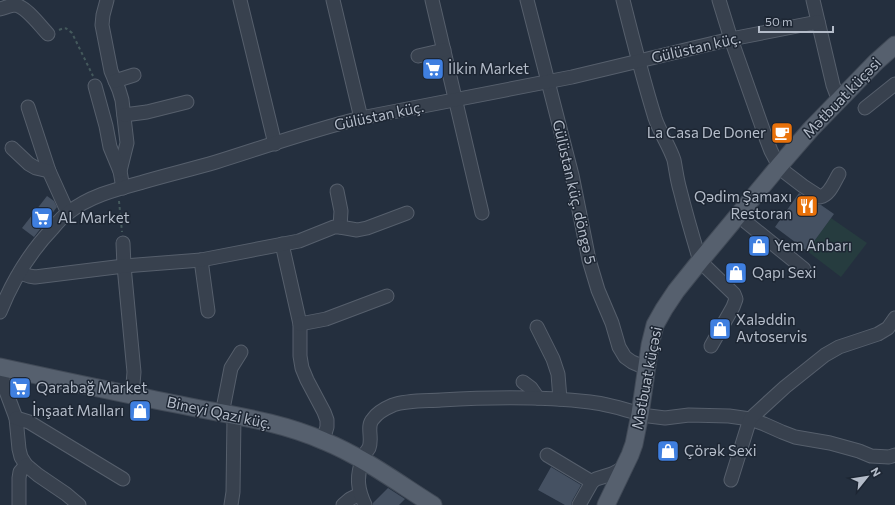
<svg xmlns="http://www.w3.org/2000/svg" width="895" height="505" viewBox="0 0 895 505" font-family="Commissioner,sans-serif">
  <style>
    .green { fill: #263c3f }
    .building { fill: #455162 }
    .lines { fill: none; stroke-linecap: round; stroke-linejoin: round }
    .minor-casing { stroke: #565f6c; stroke-width: 15 }
    .major-casing { stroke: #414a57; stroke-width: 19 }
    .path { stroke: #44595c; stroke-width: 2; stroke-dasharray: 3 3; stroke-linecap: butt }
    .minor { stroke: #38414e; stroke-width: 13 }
    .major { stroke: #56606e; stroke-width: 17 }
    .labels { text-anchor: middle; stroke-width: 3; stroke-linejoin: round; paint-order: stroke }
    .street-label { font-size: 15px; fill: #b4bcc9; stroke: #1d2633 }
    .poi-label { font-size: 15px; fill: #b4bcc9; stroke: #1d2633; text-anchor: start }
  </style>
  <rect width="100%" height="100%" fill="#242f3e"/>
  <polygon class="green" points="831,218 867,243 841,277 807,251"/>
  <g class="building">
    <polygon points="799,193 816,204 821,205 834,214 807,251 775,227"/>
    <polygon points="47,196 54,201 57,207 34,237 22,228"/>
    <polygon points="551,467 581,485 572,501 571,505 565,505 538,490"/>
    <polygon points="388,488 405,499 399,505 373,505 373,503"/>
  </g>
  <g class="lines">
    <g class="minor-casing">
      <g id="minor">
        <polyline points="107,0 103,15 102,25 111,71 119,90 122,100 127,143 120,171 123,188"/>
        <polyline points="240,0 275,144"/>
        <polyline points="333,0 361,118"/>
        <polyline points="432,0 482,213"/>
        <polyline points="527,0 572,175 589,260 598,290 612,323 619,347 625,357 632,362 646,368"/>
        <path d="M 623,0 C 633,40 643,79 655,118 C 660,133 669,145 674,160 C 676,170 677,180 680,190 C 686,214 693,238 700,261"/>
        <polyline points="719,0 731,39 766,138 771,151 779,166"/>
        <polyline points="813,0 833,85 836,93 841,98"/>
        <path d="M 0,9 C 5,8 10,5 15,5 C 26,6 41,27 48,34"/>
        <polyline points="418,56 444,50"/>
        <polyline points="115,81 134,75"/>
        <polyline points="95,86 106,126 110,147 120,171"/>
        <polyline points="28,107 49,171 68,213"/>
        <polyline points="865,108 895,84"/>
        <polyline points="124,115 147,112 187,102"/>
        <polyline points="12,148 29,164 36,168 49,171"/>
        <path d="M 786,173 L 803,186 L 820,197 C 830,195 834,182 839,174"/>
        <polyline points="337,191 341,211 340,227"/>
        <polyline points="746,222 804,269"/>
        <polyline points="123,243 124,266 134,372 132,396"/>
        <polyline points="282,244 300,324 300,356 302,368 307,380 324,412 327,420 327,427 323,440"/>
        <polyline points="201,260 208,311"/>
        <polyline points="707,268 734,294 736,299 733,307 711,346"/>
        <polyline points="20,273 29,276 35,277 124,266 201,260 299,241 334,227 340,227 357,230 367,228 407,213"/>
        <path d="M 0,312 C 12,282 30,252 53,228 C 57,223 62,217 68,213 C 89,196 117,189 143,182 C 167,175 192,169 216,162 C 264,147 312,130 361,118 L 572,77 L 731,39 L 818,22"/>
        <polyline points="300,324 326,319 387,296"/>
        <polyline points="537,327 553,359 558,374 560,399"/>
        <polyline points="1,367 4,386 16,418 19,449 21,457 26,465 38,475 66,494 79,505"/>
        <polyline points="523,382 531,388 538,398"/>
        <polyline points="222,414 231,368 241,352"/>
        <polyline points="649,416 665,418 689,415 729,416 750,419 764,424 782,432 795,437 830,443 859,451 871,456 889,457 895,455"/>
        <polyline points="16,418 29,422 123,479"/>
        <polyline points="547,455 592,482"/>
        <polyline points="731,480 750,419 785,387 825,355 839,347 878,334 888,328 895,318"/>
        <polyline points="19,505 19,478 20,472 26,465"/>
        <polyline points="231,505 233,492 234,416"/>
        <polyline points="343,505 350,499 360,494"/>
        <path d="M 365,505 C 358,490 356,478 362,461 C 363,457 366,452 369,448 C 373,438 366,426 373,419 C 377,413 386,408 393,405 C 407,400 426,401 441,400 C 491,397 540,396 590,402 C 607,404 624,409 640,414"/>
        <polyline points="579,505 592,482 596,479 612,474 625,467"/>
      </g>
    </g>
    <g class="major-casing">
      <g id="major">
        <path d="M 0,367 C 60,380 120,393 181,405 C 229,415 279,421 324,441 C 363,457 398,483 433,505"/>
        <polyline points="606,505 630,455 634,444 640,414 650,345 655,325 664,309 676,291 700,261 779,166 811,129 876,62 895,45"/>
      </g>
    </g>
    <g class="path">
      <path d="M 59,30 C 66,27 66,28 72,33 L 93,76"/>
      <polyline points="119,201 122,232"/>
    </g>
    <use href="#minor" class="minor"/>
    <use href="#major" class="major"/>
  </g>
  <defs>
    <g id="supermarket-square" transform="scale(1.15)"><rect x="-9" y="-9" width="18" height="18" rx="4" fill="#3f7fe0" stroke="#1d2633"/><path d="M-6-5.5h2.5l.6 2H6L4.5 2H-2.5L-4.4-4H-6ZM-1.5 3.2a1.3 1.3 0 1 0 .1 0ZM3 3.2a1.3 1.3 0 1 0 .1 0Z" fill="#fff"/></g>
    <g id="cafe-square" transform="scale(1.15)"><rect x="-9" y="-9" width="18" height="18" rx="4" fill="#e8710a" stroke="#1d2633"/><path d="M-5.5-4.5H6V0H3Q3 3.5 0 3.5H-2.5Q-5.5 3.5-5.5 0ZM3-3.2v2h1.7v-2ZM-6 4.5H4V6H-6Z" fill="#fff"/></g>
    <g id="restaurant-square" transform="scale(1.15)"><rect x="-9" y="-9" width="18" height="18" rx="4" fill="#e8710a" stroke="#1d2633"/><path d="M-5-6h1v4h1v-4h1v4h1v-4h1v5L-1.5 .5V6h-2V.5L-5-1ZM5-6V6H3V1.5H1.5Q1.5-4 5-6Z" fill="#fff"/></g>
    <g id="shop-square" transform="scale(1.15)"><rect x="-9" y="-9" width="18" height="18" rx="4" fill="#3f7fe0" stroke="#1d2633"/><path d="M-5-2.5h2.3a2.7 3.5 0 0 1 5.4 0H5L5.5 6h-11ZM-1.5-2.5h3a1.5 2.3 0 0 0-3 0Z" fill="#fff"/></g>
  </defs>
  <g fill-rule="evenodd">
    <use href="#supermarket-square" x="433" y="69"/>
    <use href="#cafe-square" x="782" y="133"/>
    <use href="#restaurant-square" x="807" y="206"/>
    <use href="#supermarket-square" x="42" y="218"/>
    <use href="#shop-square" x="759" y="246"/>
    <use href="#shop-square" x="736" y="273"/>
    <use href="#shop-square" x="720" y="329"/>
    <use href="#supermarket-square" x="20" y="388"/>
    <use href="#shop-square" x="140" y="411"/>
    <use href="#shop-square" x="668" y="451"/>
  </g>
  <g class="labels">
    <g class="street-label">
      <text transform="translate(696 48) rotate(-13)" y="5">Gülüstan küç.</text>
      <text transform="translate(842 98) rotate(-46)" y="5">Mətbuat küçəsi</text>
      <text transform="translate(379 116) rotate(-12)" y="5">Gülüstan küç.</text>
      <text transform="translate(574 192) rotate(77)" y="5">Gülüstan küç. döngə 5</text>
      <text transform="translate(647 378) rotate(-79)" y="5">Mətbuat küçəsi</text>
      <text transform="translate(219 413) rotate(12)" y="5">Bineyi Qazi küç.</text>
    </g>
    <g class="poi-label">
      <text x="448" y="74">İlkin Market</text>
      <text x="766" y="138" text-anchor="end">La Casa De Doner</text>
      <text x="792" y="202" text-anchor="end">Qədim Şamaxı<tspan x="792" dy="17">Restoran</tspan></text>
      <text x="58" y="223">AL Market</text>
      <text x="774" y="251">Yem Anbarı</text>
      <text x="752" y="278">Qapı Sexi</text>
      <text x="736" y="325">Xaləddin<tspan x="736" dy="17">Avtoservis</tspan></text>
      <text x="36" y="393">Qarabağ Market</text>
      <text x="124" y="416" text-anchor="end">İnşaat Malları</text>
      <text x="684" y="456">Çörək Sexi</text>
    </g>
  </g>
  <g transform="translate(867 477) rotate(60)" stroke="#1d2633" stroke-width="3" paint-order="stroke">
  <path d="M0-3L7 15L0 10L-7 15Z" fill="#b4bcc9"/>
  <text y="-6" font-size="11" font-weight="bold" text-anchor="middle" fill="#b4bcc9">N</text>
  </g>
  <path d="M759 26v6h74v-6" fill="none" stroke="#b4bcc9" stroke-width="2"/>
  <text x="765" y="26" font-size="12" fill="#b4bcc9" stroke="#1d2633" stroke-width="3" paint-order="stroke">50 m</text>
</svg>
